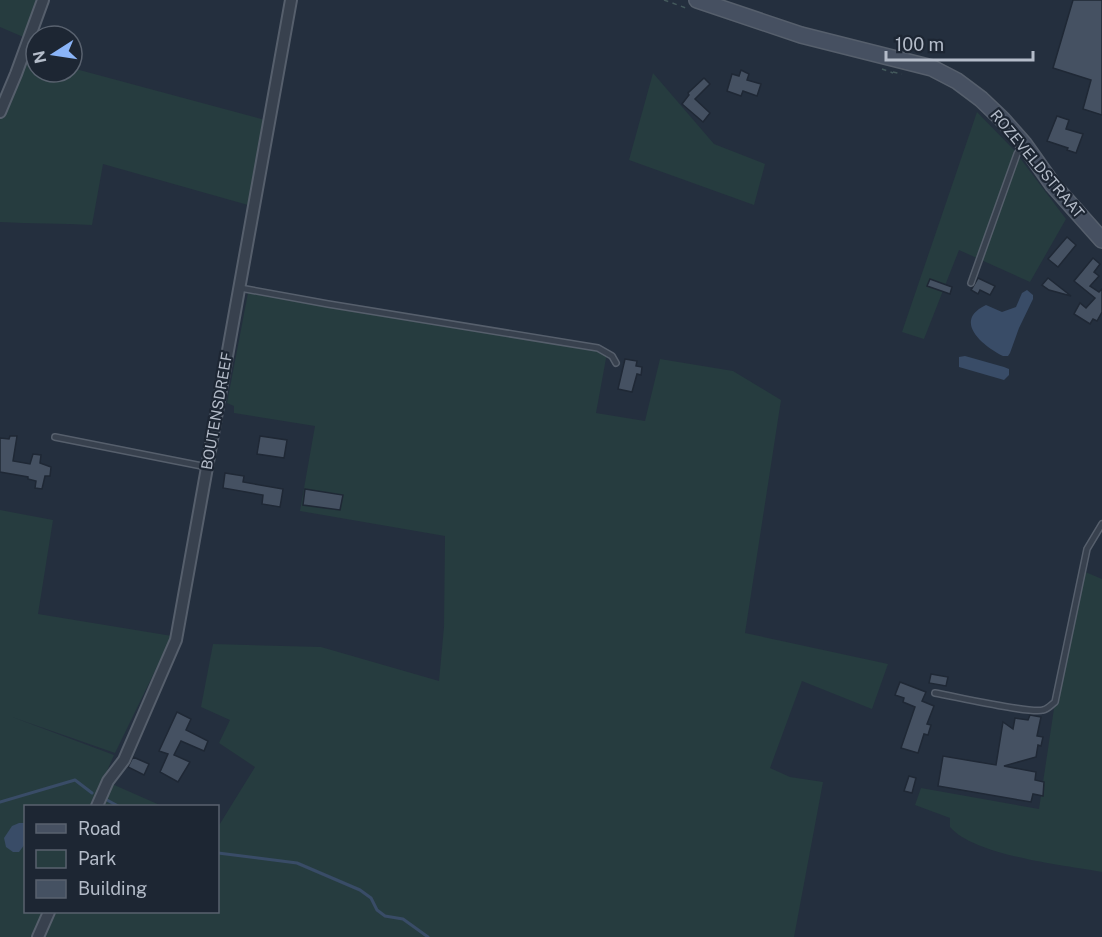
<svg xmlns="http://www.w3.org/2000/svg" width="1102" height="937" viewBox="0 0 1102 937" font-family="'Public Sans',sans-serif">
  <style>
    .green { fill: #263c3f }
    .water { fill: #394c67 }
    .lines { fill: none; stroke-linecap: round; stroke-linejoin: round }
    .stream { stroke: #394c67; stroke-width: 3 }
    .building { fill: #455162; stroke: #1f2835; stroke-width: 1.5 }
    .lane-casing { stroke: #565f6c; stroke-width: 8 }
    .street-casing { stroke: #565f6c; stroke-width: 14 }
    .secondary-casing { stroke: #565f6c; stroke-width: 18 }
    .path { stroke: #44595c; stroke-width: 1.5; stroke-dasharray: 4.5 4.5; stroke-linecap: butt }
    .lane { stroke: #38414e; stroke-width: 5 }
    .street { stroke: #38414e; stroke-width: 10 }
    .secondary { stroke: #465061; stroke-width: 15 }
    .labels { text-anchor: middle; stroke-width: 4.5; stroke-linejoin: round; paint-order: stroke }
    .street-label { font-size: 15px; fill: #b4bcc9; stroke: #1d2633 }
  </style>
  <rect width="100%" height="100%" fill="#242f3e"/>
  <g class="green">
    <polygon points="0,0 43,0 28,39 0,27"/>
    <path d="M 23,55 L 36,59 L 36,72 L 72,72 L 72,68 L 265,120 L 258,165 L 254,168 L 248,205 L 103,164 L 92,225 C 61,223 31,224 0,222 L 0,112 Z"/>
    <polygon points="653,73 714,144 765,164 754,205 629,160"/>
    <polygon points="977,112 1014,150 1066,219 1030,282 959,250 924,339 902,332"/>
    <polygon points="248,293 418,322 598,348 607,353 596,413 645,421 660,359 733,371 781,400 745,633 888,664 872,709 802,681 770,768 790,777 823,782 794,937 0,937 0,510 53,520 38,614 172,636 115,753 12,717 114,755 103,780 162,806 26,806 26,912 218,912 218,827 255,767 219,743 230,720 201,707 213,644 321,647 439,681 444,627 445,536 300,511 315,426 234,413 234,406 227,403"/>
    <path d="M 1083,571 L 1102,579 L 1102,872 C 1064,865 975,856 950,827 L 950,818 L 915,805 L 921,788 L 1039,809 L 1055,702 Z"/>
  </g>
  <g class="water">
    <path d="M 1027,290 L 1033,295 L 1033,299 L 1019,328 L 1010,353 L 1008,356 L 1003,356 C 983,346 952,321 986,305 L 1002,312 L 1016,307 L 1022,293 Z"/>
    <polygon points="965,356 1004,367 1009,369 1009,375 1004,380 959,367 959,357"/>
    <polygon points="19,823 25,823 25,844 19,852 13,852 6,847 4,838 12,826"/>
  </g>
  <g class="lines">
    <g class="stream">
      <polyline points="107,800 118,806"/>
      <polyline points="0,802 75,780 92,793"/>
      <polyline points="218,853 297,863 360,890 371,898 377,910 385,916 403,919 428,937"/>
    </g>
  </g>
  <g class="building">
    <polygon points="1073,0 1102,0 1102,115 1083,109 1091,80 1053,68"/>
    <polygon points="741,70 749,74 747,80 761,84 757,96 743,91 741,96 727,91 732,74 739,76"/>
    <polygon points="704,78 710,84 695,99 710,113 703,122 682,104 689,95 688,93"/>
    <polygon points="1057,116 1069,120 1066,129 1083,134 1076,153 1067,150 1068,148 1047,141"/>
    <polygon points="1067,237 1076,245 1058,267 1048,259"/>
    <polygon points="1093,258 1100,264 1094,272 1099,276 1090,286 1099,292 1102,289 1102,312 1097,321 1093,319 1090,324 1074,314 1080,303 1086,308 1095,298 1074,281"/>
    <polygon points="978,278 995,286 990,295 980,290 978,294 971,290"/>
    <polygon points="1048,278 1071,296 1049,290 1042,285"/>
    <polygon points="930,279 952,287 950,294 927,286"/>
    <polygon points="625,359 637,361 636,366 642,367 641,375 637,374 632,392 618,389"/>
    <polygon points="10,436 17,436 13,461 30,464 33,454 41,455 40,463 51,467 50,476 45,476 42,489 35,488 36,481 28,479 28,477 0,472 0,438 9,439"/>
    <polygon points="260,436 287,440 284,458 257,454"/>
    <polygon points="225,473 244,476 243,482 283,489 280,507 262,504 263,495 223,488"/>
    <polygon points="305,489 343,495 340,510 303,505"/>
    <polygon points="931,674 948,677 946,686 929,683"/>
    <polygon points="900,682 926,692 922,701 934,706 927,724 931,725 928,735 924,734 918,753 901,748 915,707 903,702 904,698 895,695"/>
    <polygon points="177,712 191,719 186,730 208,741 204,751 181,741 174,755 190,762 178,782 160,772 168,754 159,751"/>
    <polygon points="1030,715 1041,717 1037,736 1043,737 1041,746 1038,745 1036,757 1004,766 1036,772 1035,780 1044,782 1043,796 1033,794 1031,802 938,786 943,756 996,765 1003,722 1013,729 1015,718 1028,720"/>
    <polygon points="133,757 149,764 144,775 128,767"/>
    <polygon points="909,776 916,778 912,793 904,791"/>
  </g>
  <g class="lines">
    <g class="lane-casing">
      <g id="lane">
        <polyline points="971,283 1017,154 1023,145"/>
        <polyline points="240,288 328,304 598,348 612,356 616,363"/>
        <polyline points="55,437 207,467"/>
        <path d="M 935,693 C 953,696 1031,714 1043,710 C 1048,709 1051,705 1055,702 L 1087,549 L 1102,524"/>
      </g>
    </g>
    <g class="street-casing">
      <g id="street">
        <polyline points="0,112 16,74 43,0"/>
        <polyline points="97,806 108,781 124,760 176,640 291,0"/>
        <polyline points="38,937 49,912"/>
      </g>
    </g>
    <g class="secondary-casing">
      <polyline id="secondary" points="697,0 801,35 932,68 957,81 981,99 1002,119 1024,144 1053,185 1102,240"/>
    </g>
    <g class="path">
      <polyline points="664,0 686,8"/>
      <polyline points="882,69 893,73"/>
      <polyline points="893,72 902,74"/>
    </g>
    <use href="#lane" class="lane"/>
    <use href="#street" class="street"/>
    <use href="#secondary" class="secondary"/>
  </g>
  <g class="labels">
    <g class="street-label">
      <text transform="translate(1037 164) rotate(50)" y="5">ROZEVELDSTRAAT</text>
      <text transform="translate(217 411) rotate(-80)" y="5">BOUTENSDREEF</text>
    </g>
  </g>
  <rect x="24" y="805" width="195" height="108" fill="#1d2633" stroke="#59626f" stroke-width="1.5"/>
  <rect x="36" y="824" width="30" height="9" fill="#465061" stroke="#59626f" stroke-width="1.5"/>
  <text x="78" y="835" font-size="18" fill="#b4bcc9">Road</text>
  <rect x="36" y="850" width="30" height="18" fill="#263c3f" stroke="#59626f" stroke-width="1.5"/>
  <text x="78" y="865" font-size="18" fill="#b4bcc9">Park</text>
  <rect x="36" y="880" width="30" height="18" fill="#455162" stroke="#59626f" stroke-width="1.5"/>
  <text x="78" y="895" font-size="18" fill="#b4bcc9">Building</text>
  <g transform="translate(54 54) rotate(258)"><circle r="28" fill="#1d2633" stroke="#59626f" stroke-width="1.5"/>
  <path d="M0-4.5L10 22L0 15L-10 22Z" fill="#8ab4f8"/>
  <text y="-9" font-size="16" font-weight="bold" text-anchor="middle" fill="#b4bcc9">N</text>
  </g>
  <path d="M886 51v9h147v-9" fill="none" stroke="#b4bcc9" stroke-width="3"/>
  <text x="895" y="51" font-size="18" fill="#b4bcc9" stroke="#1d2633" stroke-width="4.5" paint-order="stroke">100 m</text>
</svg>
